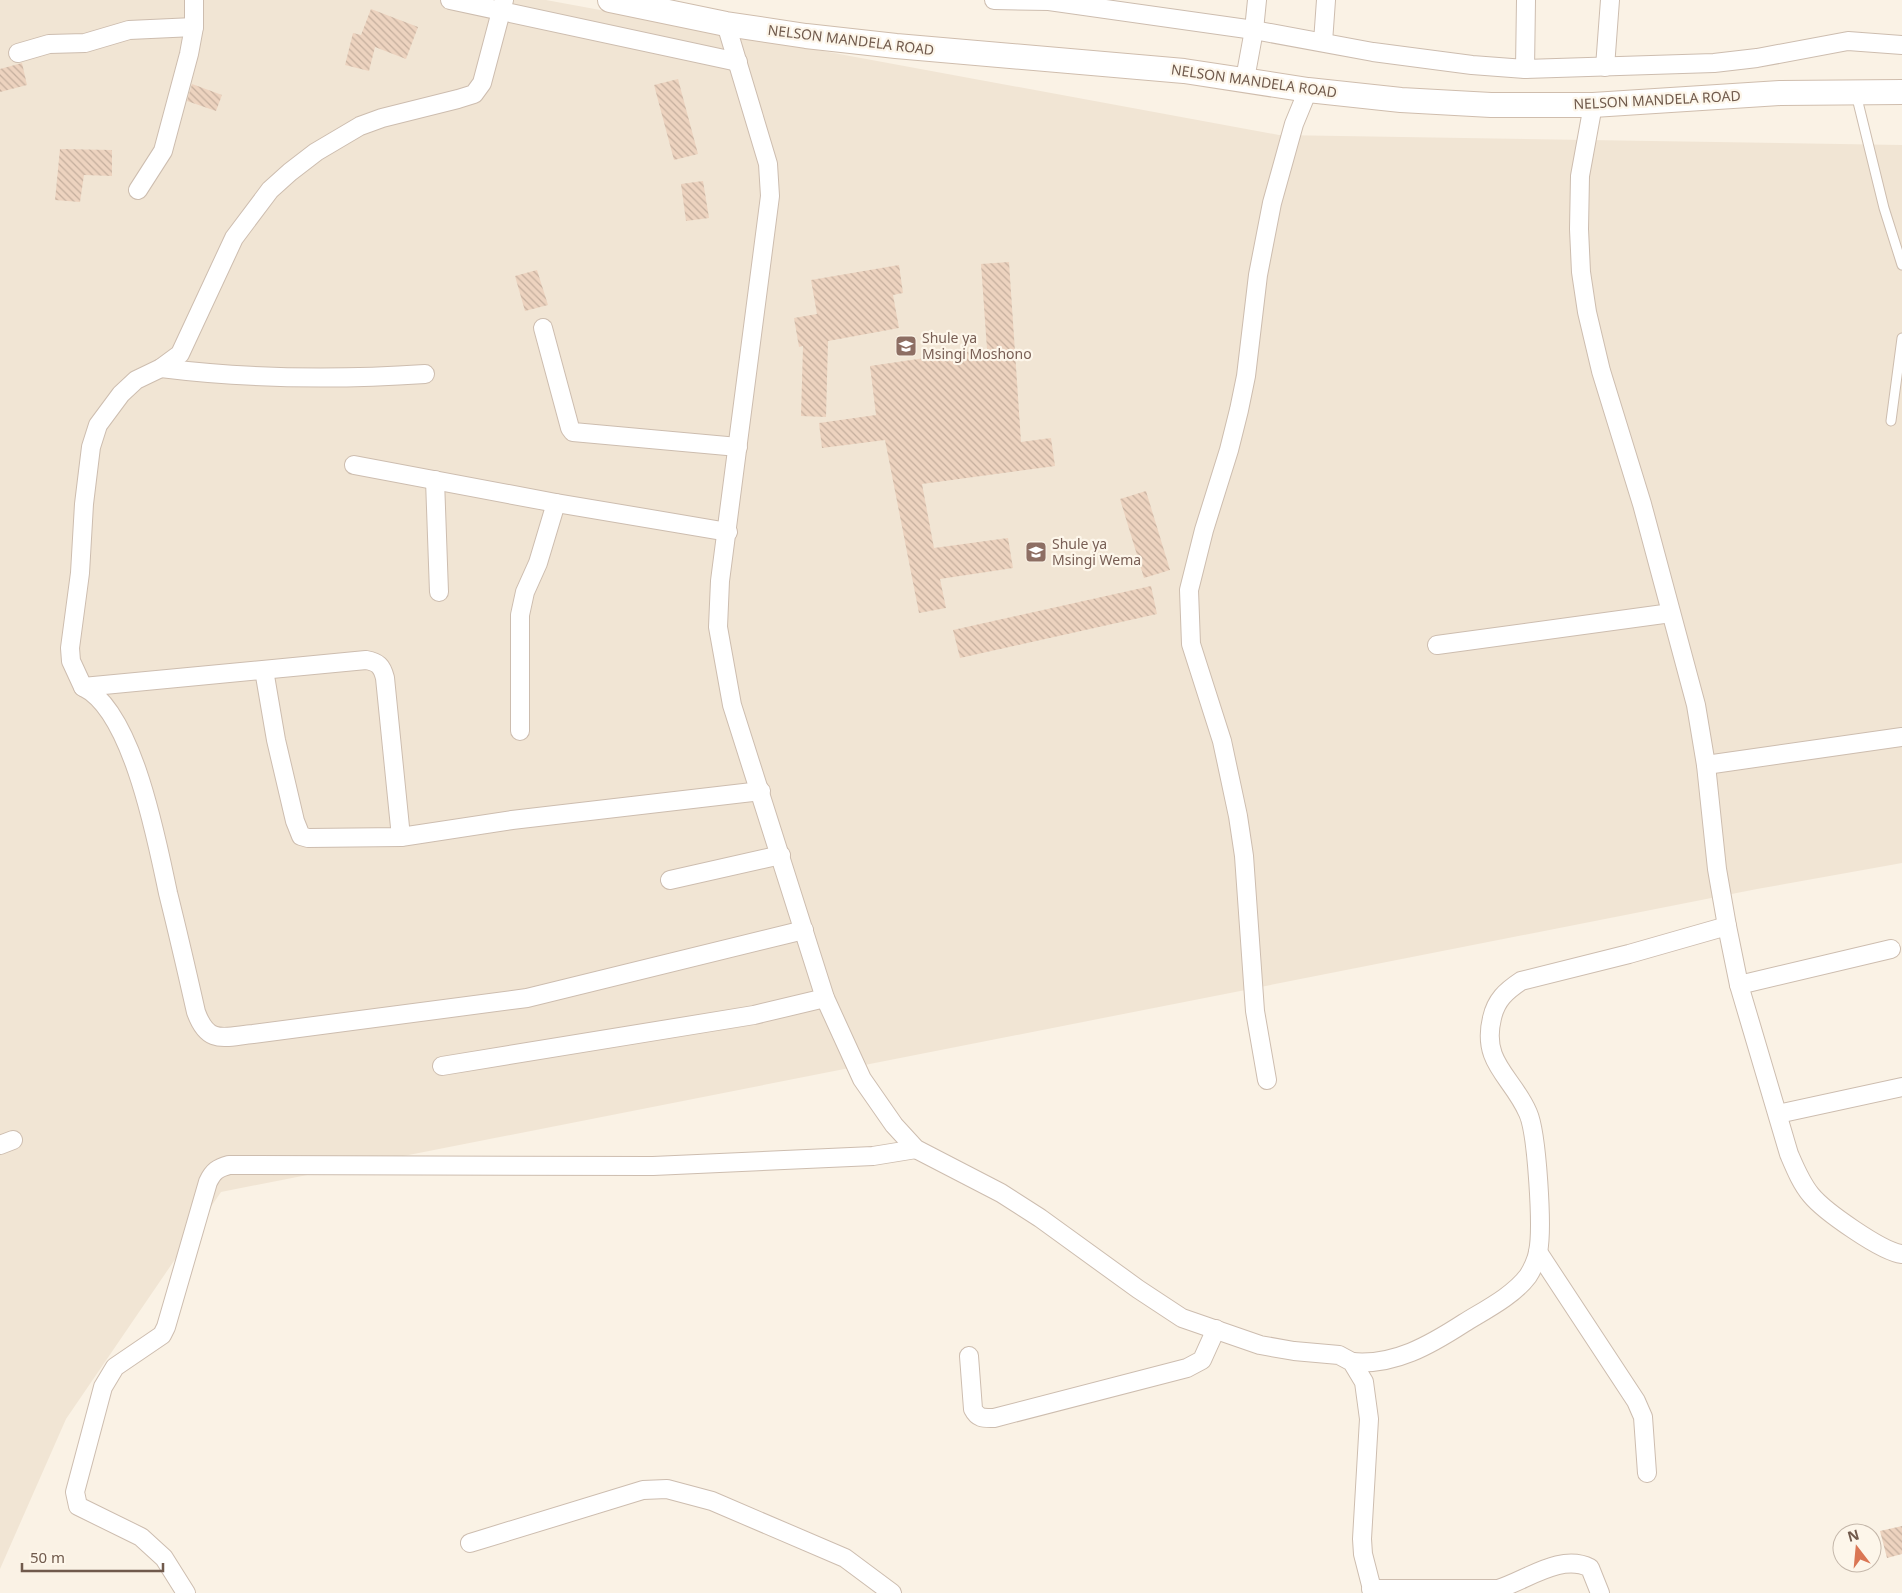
<svg xmlns="http://www.w3.org/2000/svg" width="1902" height="1593" viewBox="0 0 1902 1593" font-family="'Noto Sans',sans-serif">
  <style>
    .residential { fill: #f1e5d4 }
    .building { fill: url(#building-back-hatch) }
    .lines { fill: none; stroke-linecap: round; stroke-linejoin: round }
    .lane-casing { stroke: #cdbdaf; stroke-width: 11 }
    .street-casing { stroke: #cdbdaf; stroke-width: 20 }
    .secondary-casing { stroke: #cfbdad; stroke-width: 26 }
    .lane { stroke: #fff; stroke-width: 9 }
    .street { stroke: #fff; stroke-width: 18 }
    .secondary { stroke: #fff; stroke-width: 24 }
    .labels { text-anchor: middle; stroke-width: 4.5; stroke-linejoin: round; paint-order: stroke }
    .street-label { font-size: 14px; fill: #705a4c; stroke: #fdf6ea }
    .education-label { font-size: 14px; fill: #785e54; stroke: #fdf6ea; text-anchor: start }
  </style>
  <defs>
    <pattern id="building-back-hatch" width="6" height="6" patternUnits="userSpaceOnUse" patternTransform="scale(1.25)"><rect width="6" height="6" fill="#edd3bf"/><path d="M-1 5l2 2M0 0l6 6M5-1l2 2" fill="none" stroke="#c4ae9d"/></pattern>
  </defs>
  <rect width="100%" height="100%" fill="#faf2e5"/>
  <polygon class="residential" points="0,0 546,0 1279,135 1902,145 1902,863 1757,889 221,1192 66,1419 0,1569"/>
  <g class="building">
    <polygon points="371,9 418,27 406,59 375,47 369,71 345,65 353,33 361,35"/>
    <polygon points="22,63 27,85 0,92 0,69"/>
    <polygon points="678,79 698,154 674,160 654,85"/>
    <polygon points="192,84 222,95 216,111 187,101"/>
    <polygon points="60,149 112,150 112,176 84,175 80,202 55,200"/>
    <polygon points="703,181 709,218 686,221 681,184"/>
    <polygon points="1009,262 1021,442 1051,438 1055,466 922,484 934,548 1008,538 1013,568 940,579 946,608 919,613 885,440 822,448 819,423 876,415 870,366 987,349 981,264"/>
    <polygon points="899,265 903,293 893,295 899,328 828,341 826,417 801,416 803,346 799,347 794,318 817,314 811,280"/>
    <polygon points="537,270 548,305 525,311 515,276"/>
    <polygon points="1146,491 1170,570 1144,578 1120,499"/>
    <polygon points="1151,586 1157,614 960,658 953,630"/>
    <polygon points="1902,1526 1902,1554 1887,1558 1880,1531"/>
  </g>
  <g class="lines">
    <g class="lane-casing">
      <g id="lane">
        <polyline points="1856,94 1884,208 1902,265"/>
        <polyline points="1891,421 1902,338"/>
      </g>
    </g>
    <g class="street-casing">
      <g id="street">
        <polyline points="450,0 738,62"/>
        <path d="M 504,0 L 482,83 L 474,94 L 458,99 L 382,118 L 360,126 L 316,152 L 290,172 L 270,190 L 234,238 L 180,354 L 161,368 L 136,380 L 121,394 L 98,425 L 91,447 L 84,504 L 80,573 L 70,648 L 71,661 L 83,687 C 133,711 157,842 168,893 C 178,933 187,972 196,1012 C 208,1045 223,1037 253,1034 L 527,998 L 804,930"/>
        <polyline points="994,0 1049,1 1254,30 1373,52 1472,65 1525,69 1714,63 1757,58 1848,41 1902,45"/>
        <polyline points="726,24 768,164 770,196 720,581 718,627 732,705 825,998 862,1079 894,1125 916,1149 1001,1193 1040,1218 1138,1289 1182,1318 1260,1345 1294,1351 1339,1355 1352,1362 1364,1382 1369,1419 1362,1539 1363,1554 1373,1593"/>
        <polyline points="1323,42 1326,0"/>
        <polyline points="18,53 49,44 85,43 129,30 194,27"/>
        <polyline points="1605,67 1610,0"/>
        <polyline points="1525,69 1526,0"/>
        <polyline points="1245,79 1254,30 1257,0"/>
        <path d="M 1593,105 L 1580,176 L 1579,229 L 1581,272 L 1587,312 L 1601,371 L 1642,504 L 1696,705 L 1706,765 L 1717,869 L 1727,926 L 1739,985 L 1789,1154 C 1795,1168 1801,1183 1811,1195 C 1824,1211 1882,1252 1902,1254"/>
        <polyline points="138,190 163,151 189,54 194,27 194,0"/>
        <polyline points="543,328 570,428 573,432 738,447"/>
        <path d="M 161,368 C 249,379 336,380 425,374"/>
        <polyline points="354,465 556,503 728,532"/>
        <polyline points="435,480 439,592"/>
        <polyline points="1437,645 1671,613"/>
        <polyline points="264,670 276,740 295,821 301,836 308,838 401,837 512,820 761,791"/>
        <path d="M 83,687 L 366,660 C 378,662 382,666 385,678 L 401,837"/>
        <polyline points="520,731 520,615 525,592 538,563 556,503"/>
        <polyline points="1706,765 1902,737"/>
        <polyline points="670,880 781,855"/>
        <polyline points="1739,985 1891,949"/>
        <polyline points="442,1066 754,1015 825,998"/>
        <polyline points="1267,1080 1255,1011 1244,856 1238,816 1222,741 1191,644 1189,590 1204,530 1229,450 1239,410 1246,376 1258,275 1272,203 1294,124 1308,90"/>
        <polyline points="1778,1114 1902,1087"/>
        <polyline points="0,1145 13,1140"/>
        <polyline points="1538,1252 1636,1401 1643,1417 1647,1473"/>
        <path d="M 969,1356 L 973,1409 C 978,1419 984,1418 994,1418 L 1187,1368 L 1202,1360 L 1216,1329"/>
        <path d="M 1352,1362 C 1394,1366 1430,1345 1464,1323 C 1485,1310 1513,1296 1528,1276 C 1532,1270 1537,1259 1538,1252 C 1543,1229 1537,1133 1528,1113 C 1512,1076 1481,1063 1492,1018 C 1496,1000 1506,991 1521,981 L 1629,954 L 1727,926"/>
        <polyline points="470,1543 643,1490 667,1489 712,1501 845,1558 892,1593"/>
        <path d="M 1371,1589 L 1498,1589 C 1527,1580 1561,1553 1590,1568 L 1600,1593"/>
        <path d="M 186,1593 L 164,1558 L 141,1537 L 78,1506 L 75,1492 L 103,1387 L 115,1367 L 162,1335 L 166,1327 L 208,1182 C 213,1171 218,1168 229,1165 L 653,1166 L 873,1156 L 916,1149"/>
      </g>
    </g>
    <g class="secondary-casing">
      <polyline id="secondary" points="610,0 726,24 806,36 896,46 1184,71 1308,90 1401,100 1491,105 1593,105 1780,93 1902,92"/>
    </g>
    <use href="#lane" class="lane"/>
    <use href="#street" class="street"/>
    <use href="#secondary" class="secondary"/>
  </g>
  <defs>
    <g id="school-square" transform="scale(1.125)"><rect x="-9" y="-9" width="18" height="18" rx="4" fill="#8d6e63" stroke="#fdf6ea"/><path d="M0-5L7-2L0 1L-7-2ZM-4 1L0 2.5L4 1V4Q0 6-4 4Z" fill="#fff"/></g>
  </defs>
  <g fill-rule="evenodd">
    <use href="#school-square" x="906" y="346"/>
    <use href="#school-square" x="1036" y="552"/>
  </g>
  <g class="labels">
    <g class="street-label">
      <text transform="translate(851 40) rotate(7)" y="5">NELSON MANDELA ROAD</text>
      <text transform="translate(1254 81) rotate(8)" y="5">NELSON MANDELA ROAD</text>
      <text transform="translate(1657 100) rotate(-3)" y="5">NELSON MANDELA ROAD</text>
    </g>
    <g class="education-label">
      <text x="922" y="343">Shule ya<tspan x="922" dy="16">Msingi Moshono</tspan></text>
      <text x="1052" y="549">Shule ya<tspan x="1052" dy="16">Msingi Wema</tspan></text>
    </g>
  </g>
  <g transform="translate(1857 1548) rotate(344)"><circle r="24" fill="#fdf6ea" stroke="#c5b8ab"/>
  <path d="M0-4L9 19L0 12L-9 19Z" fill="#da7654"/>
  <text y="-8" font-size="14" font-weight="bold" text-anchor="middle" fill="#705a4c">N</text>
  </g>
  <path d="M22 1563v8h141v-8" fill="none" stroke="#705a4c" stroke-width="2.5"/>
  <text x="30" y="1563" font-size="15" fill="#705a4c" stroke="#fdf6ea" stroke-width="4" paint-order="stroke">50 m</text>
</svg>
